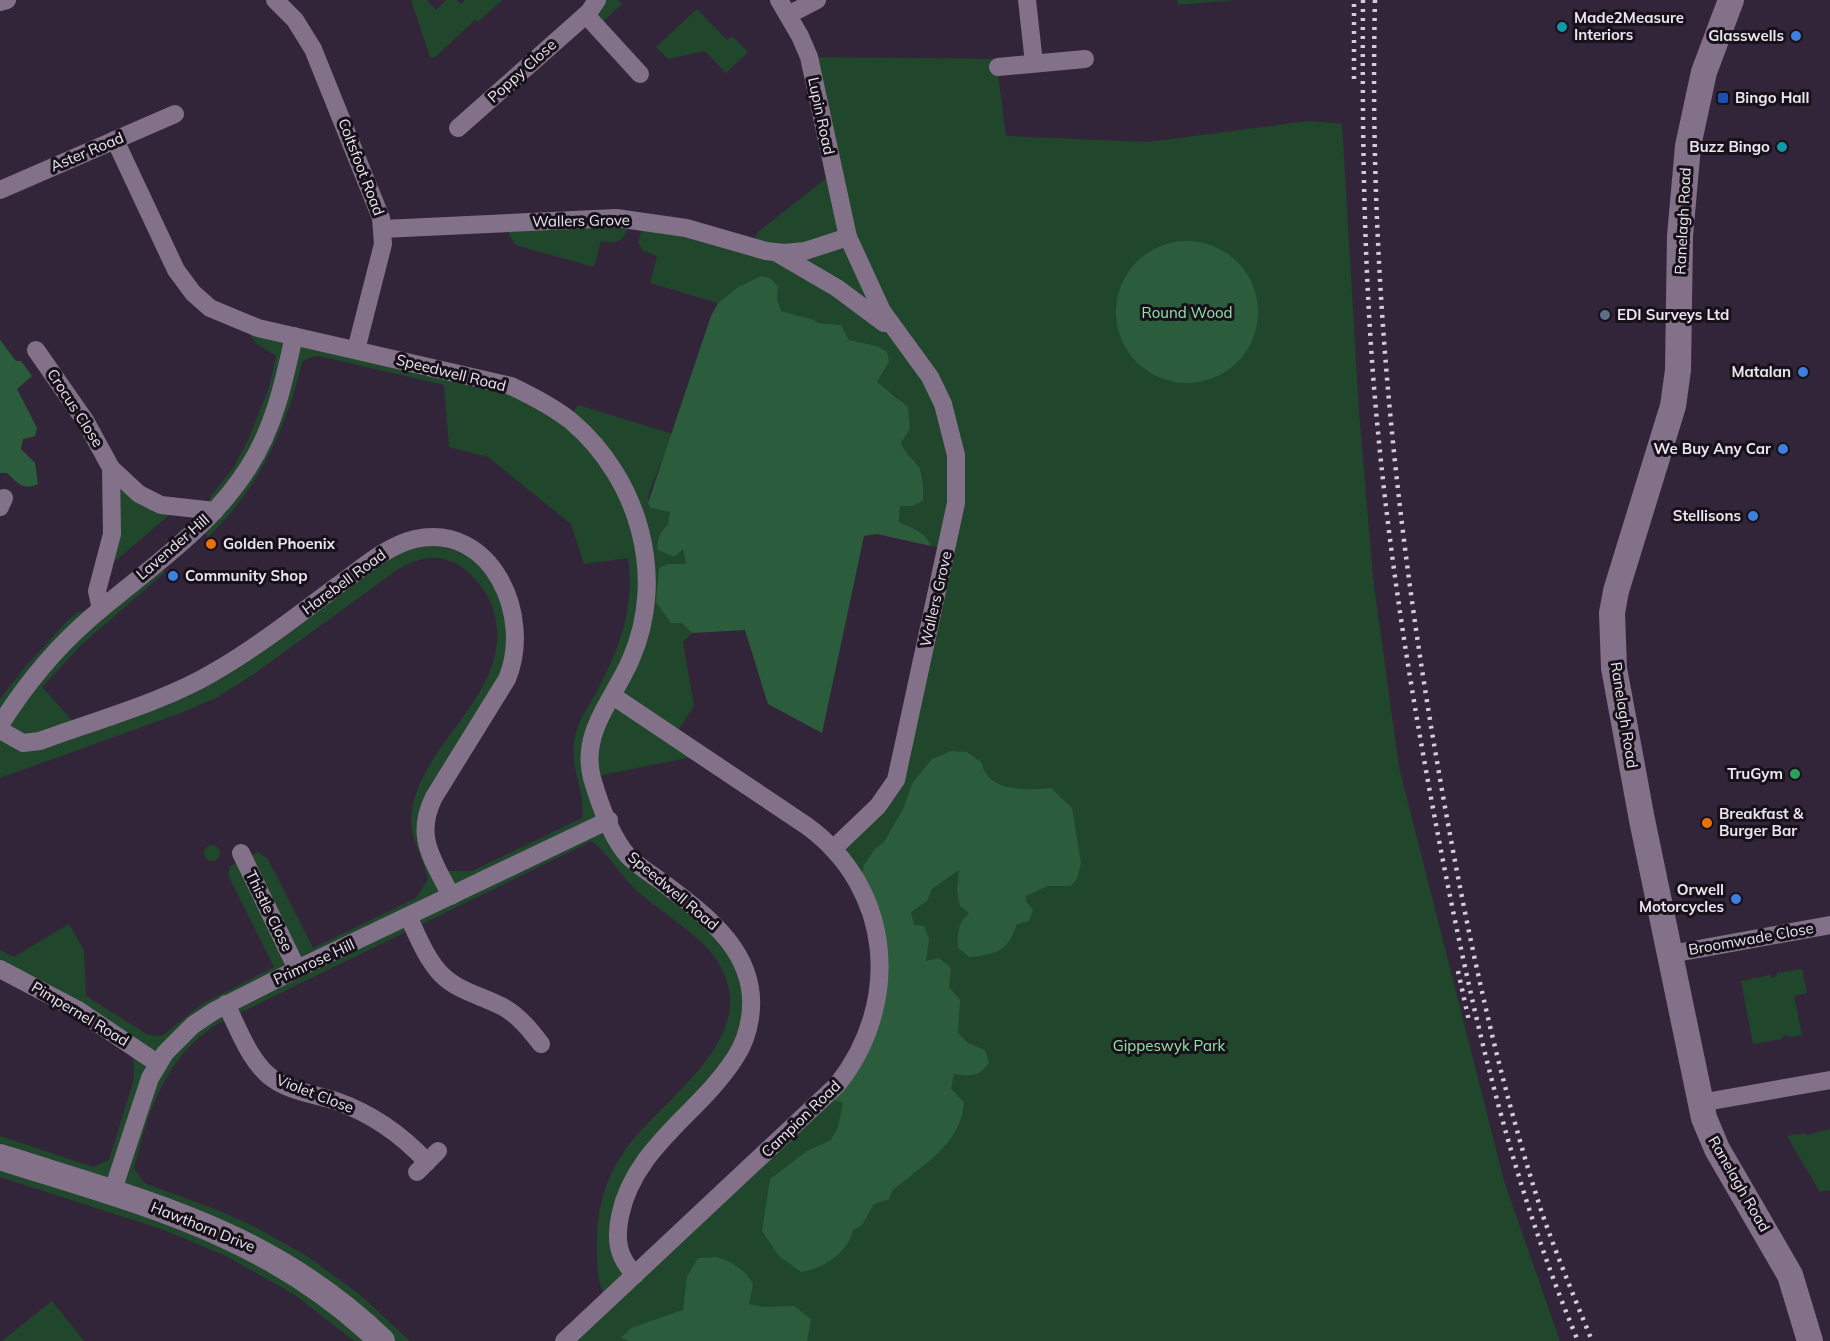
<svg xmlns="http://www.w3.org/2000/svg" width="1830" height="1341" viewBox="0 0 1830 1341" font-family="Mulish,sans-serif">
  <style>
    .green { fill: #20462c }
    .forest { fill: #2b5d3c }
    .lines { fill: none; stroke-linecap: round; stroke-linejoin: round }
    .street { stroke: #827188; stroke-width: 18 }
    .secondary { stroke: #827188; stroke-width: 26 }
    .rail { stroke: #d4cbd9; stroke-width: 4.5; stroke-dasharray: 3 6; stroke-linecap: butt }
    .culture-dot { fill: #0f9aa8; stroke: #17111a; stroke-width: 2 }
    .shop-dot { fill: #3f7fe0; stroke: #17111a; stroke-width: 2 }
    .transit-dot { fill: #1a4fb4; stroke: #17111a; stroke-width: 2 }
    .service-dot { fill: #5c6f8a; stroke: #17111a; stroke-width: 2 }
    .food-dot { fill: #e8710a; stroke: #17111a; stroke-width: 2 }
    .leisure-dot { fill: #2e9e5b; stroke: #17111a; stroke-width: 2 }
    .labels { text-anchor: middle; stroke-width: 6; stroke-linejoin: round; paint-order: stroke }
    .poi-label { font-size: 15px; font-weight: bold; fill: #ede4f1; stroke: #17111a; text-anchor: end }
    .street-label { font-size: 15px; fill: #ede4f1; stroke: #17111a }
    .park-label { font-size: 15px; fill: #96e2ac; stroke: #17111a }
  </style>
  <rect width="100%" height="100%" fill="#332539"/>
  <g class="green">
    <polygon points="411,0 427,0 436,10 446,0 457,0 461,4 465,0 502,0 478,22 475,20 434,58 430,57"/>
    <polygon points="597,0 618,0 622,4 597,27"/>
    <polygon points="1177,0 1236,0 1178,5"/>
    <polygon points="697,9 727,40 732,36 748,52 726,73 705,51 668,59 656,47"/>
    <path d="M 817,57 L 996,59 L 1006,136 L 1148,142 L 1308,121 L 1342,124 L 1359,411 L 1373,578 L 1399,767 L 1504,1181 L 1560,1341 L 564,1341 L 608,1300 C 595,1284 597,1255 597,1234 C 598,1206 607,1176 623,1153 C 661,1097 771,1035 714,956 C 698,934 660,911 638,892 C 621,876 610,856 592,841 L 219,1023 C 165,1056 149,1110 134,1168 L 144,1183 L 220,1211 L 257,1228 L 307,1256 L 359,1294 L 410,1341 L 354,1341 L 295,1295 L 226,1256 L 164,1230 L 0,1177 L 0,1136 L 93,1167 L 109,1160 L 134,1079 L 133,1055 L 74,1018 L 0,978 L 0,950 L 14,957 L 69,924 L 84,950 L 86,996 L 148,1035 L 162,1036 L 202,1004 L 274,967 L 228,875 L 230,866 L 258,852 L 268,859 L 313,948 L 416,898 L 428,879 C 422,851 406,837 413,804 C 429,735 520,685 492,606 C 485,588 471,571 453,562 C 434,553 415,559 397,570 L 254,674 L 216,698 L 178,714 L 0,778 L 0,699 L 26,666 L 69,619 L 78,612 L 101,609 L 157,562 L 165,572 L 80,646 L 42,687 L 78,727 L 158,697 L 416,539 L 484,559 L 516,645 L 424,830 L 448,871 L 472,871 L 582,818 C 586,791 568,766 575,737 C 578,720 589,706 597,691 C 620,649 635,606 628,558 L 584,564 L 571,524 L 488,457 L 449,447 L 444,385 L 319,356 L 311,357 L 302,362 C 286,430 259,488 208,537 L 199,526 L 211,496 L 233,468 L 249,438 L 269,388 L 276,356 L 256,343 L 241,322 L 495,382 L 569,419 L 578,405 L 673,434 L 649,492 L 648,503 L 651,508 L 670,512 L 668,526 L 663,528 L 657,542 L 683,549 L 686,565 L 668,564 C 653,596 656,593 671,623 L 682,622 L 692,633 L 683,642 L 694,706 L 674,736 L 692,757 L 592,777 L 618,840 L 741,958 L 744,1039 L 648,1155 L 621,1209 L 630,1269 L 849,1070 L 880,955 L 833,849 L 885,797 L 946,549 L 931,546 C 925,532 913,527 899,522 L 900,506 L 913,506 L 924,493 C 921,484 925,475 920,468 C 914,458 905,454 901,443 L 910,429 L 898,397 L 886,391 L 877,382 L 889,362 L 877,346 L 849,340 L 841,325 L 818,323 L 781,311 L 770,278 L 762,276 L 738,287 L 718,303 L 650,283 L 657,256 L 643,251 L 638,242 L 645,221 L 751,246 L 758,232 L 828,177 Z"/>
    <path d="M 565,220 L 627,229 C 623,243 615,243 601,241 L 594,267 L 515,245 L 503,223 Z"/>
    <polygon points="116,486 169,515 114,562 112,561"/>
    <circle cx="212" cy="853" r="8"/>
    <polygon points="1802,969 1807,993 1794,996 1802,1035 1789,1038 1788,1035 1782,1036 1782,1039 1753,1044 1741,981 1770,975 1771,978 1777,976 1777,973"/>
    <polygon points="1830,1129 1830,1190 1820,1192 1787,1136 1805,1133 1806,1135"/>
    <polygon points="52,1301 84,1341 2,1341"/>
  </g>
  <g class="forest">
    <circle cx="1187" cy="312" r="71"/>
    <path d="M 761,276 L 770,278 L 778,287 L 777,299 L 781,311 L 814,320 L 818,323 L 841,325 L 849,340 L 877,346 L 887,352 L 889,362 L 877,382 L 908,407 L 910,429 L 901,443 C 905,454 913,458 919,467 C 923,472 924,494 923,501 L 913,506 L 900,506 L 899,522 C 912,528 925,531 931,546 L 877,534 L 864,536 L 822,733 L 768,704 L 745,630 L 692,633 L 682,623 L 671,623 L 656,602 L 659,568 L 668,564 L 686,564 L 683,549 L 674,557 L 658,550 C 656,541 660,530 668,525 L 670,512 L 651,508 L 648,503 L 711,316 L 718,303 L 738,287 Z"/>
    <path d="M 0,340 L 16,361 L 21,361 L 32,376 L 17,389 L 37,428 L 35,436 L 23,439 L 21,449 L 35,463 L 38,484 C 22,491 18,483 7,473 L 0,473 Z"/>
    <path d="M 952,751 L 967,752 L 982,763 C 987,793 1028,790 1051,788 L 1072,808 L 1081,863 L 1077,879 L 1071,886 L 1048,886 L 1026,896 L 1026,901 L 1033,910 L 1029,921 L 1017,924 C 1009,951 995,955 969,957 L 958,948 C 957,935 958,922 969,913 L 960,906 L 957,890 L 959,870 L 932,889 L 927,901 L 911,912 L 914,925 L 924,926 L 929,938 L 926,961 L 939,958 L 951,968 L 949,987 L 960,1000 L 958,1033 L 968,1043 L 985,1050 L 989,1062 C 979,1078 970,1076 954,1074 L 951,1089 L 964,1102 C 961,1146 921,1165 892,1191 L 889,1199 L 874,1204 L 862,1225 L 853,1230 C 848,1253 823,1269 801,1272 L 779,1256 L 762,1231 L 770,1179 L 807,1151 L 831,1140 L 838,1127 L 843,1103 L 826,1097 L 837,1085 L 879,987 L 859,886 L 864,865 L 875,849 L 884,842 L 903,809 L 913,782 L 932,759 Z"/>
    <path d="M 717,1257 C 733,1263 744,1268 753,1284 L 749,1304 L 763,1307 L 794,1306 L 811,1319 L 807,1341 L 629,1341 L 621,1338 L 631,1328 L 683,1310 L 687,1277 L 698,1258 Z"/>
  </g>
  <g class="lines">
    <g class="street">
      <polyline points="275,0 295,20 313,49 381,218 383,244 356,350"/>
      <polyline points="779,0 800,36 809,57 848,237 882,311 930,377 943,404 956,455 956,503 896,780 878,806 833,849"/>
      <polyline points="1027,0 1034,63"/>
      <polyline points="0,2 7,0"/>
      <polyline points="586,15 640,74"/>
      <polyline points="788,15 817,0"/>
      <polyline points="998,67 1085,59"/>
      <polyline points="458,128 589,12 597,0"/>
      <path d="M 115,140 L 176,270 L 193,293 L 210,308 L 258,328 L 511,386 C 532,396 553,407 571,421 C 639,479 667,576 631,659 C 614,699 580,732 592,778 C 599,802 611,837 628,856 C 638,866 651,874 662,882 C 707,916 760,954 750,1018 C 748,1032 743,1046 735,1058 C 699,1114 634,1147 620,1216 C 615,1241 618,1257 635,1275"/>
      <polyline points="0,190 175,114"/>
      <polyline points="383,229 616,218 686,228 766,251 784,253 805,251 848,237"/>
      <polyline points="777,253 837,288 884,323"/>
      <polyline points="36,350 86,422 111,468 112,534 97,591 101,609"/>
      <polyline points="111,468 139,494 161,505 215,511"/>
      <polyline points="0,507 4,498"/>
      <path d="M 0,725 C 24,687 53,651 87,621 C 142,573 208,531 248,468 C 274,428 284,382 294,336"/>
      <path d="M 0,730 L 23,743 L 40,741 C 94,721 166,701 214,672 C 257,647 297,616 337,586 C 361,569 386,546 415,539 C 493,522 533,618 507,679 L 434,797 C 414,837 433,859 451,896"/>
      <polyline points="241,853 297,969"/>
      <path d="M 409,918 C 418,937 426,958 441,974 C 458,992 484,996 505,1008 C 520,1017 531,1031 541,1044"/>
      <polyline points="1671,954 1830,925"/>
      <polyline points="0,969 78,1010 157,1063"/>
      <path d="M 226,1004 C 238,1028 248,1057 268,1075 C 286,1091 314,1094 336,1101 C 370,1113 402,1135 427,1162"/>
      <polyline points="1700,1103 1830,1080"/>
      <polyline points="417,1172 438,1151"/>
      <polyline points="112,1193 150,1078 165,1053 193,1025 214,1011 297,969 609,820"/>
      <path d="M 564,1341 L 837,1085 C 902,1003 893,889 807,826 L 613,696"/>
    </g>
    <g class="secondary">
      <polyline points="1731,0 1704,72 1688,146 1680,236 1678,370 1673,406 1616,591 1612,613 1614,668 1642,820 1704,1118 1717,1149 1790,1275 1810,1341"/>
      <path d="M 0,1157 C 144,1203 269,1232 382,1341"/>
    </g>
    <g class="rail">
      <path d="M 1363,0 C 1362,144 1364,288 1378,432 C 1392,578 1416,723 1444,866 C 1476,1028 1514,1189 1578,1341"/>
      <path d="M 1375,0 C 1369,248 1392,494 1433,738 C 1460,898 1492,1059 1542,1213 C 1557,1256 1575,1299 1592,1341"/>
      <polyline points="1354,79 1354,0"/>
      <polyline points="1458,971 1469,1021"/>
    </g>
  </g>
  <g class="culture-dot">
    <circle cx="1562" cy="27" r="6"/>
    <circle cx="1782" cy="147" r="6"/>
  </g>
  <g class="shop-dot">
    <circle cx="1796" cy="36" r="6"/>
    <circle cx="1803" cy="372" r="6"/>
    <circle cx="1783" cy="449" r="6"/>
    <circle cx="1753" cy="516" r="6"/>
    <circle cx="173" cy="576" r="6"/>
    <circle cx="1736" cy="899" r="6"/>
  </g>
  <rect class="transit-dot" x="1717" y="92" width="12" height="12" rx="3"/>
  <circle class="service-dot" cx="1605" cy="315" r="6"/>
  <g class="food-dot">
    <circle cx="211" cy="544" r="6"/>
    <circle cx="1707" cy="823" r="6"/>
  </g>
  <circle class="leisure-dot" cx="1795" cy="774" r="6"/>
  <g class="labels">
    <g class="poi-label">
      <text x="1574" y="23" text-anchor="start">Made2Measure<tspan x="1574" dy="17">Interiors</tspan></text>
      <text x="1784" y="41">Glasswells</text>
      <text x="1735" y="103" text-anchor="start">Bingo Hall</text>
      <text x="1770" y="152">Buzz Bingo</text>
      <text x="1617" y="320" text-anchor="start">EDI Surveys Ltd</text>
      <text x="1791" y="377">Matalan</text>
      <text x="1771" y="454">We Buy Any Car</text>
      <text x="1741" y="521">Stellisons</text>
      <text x="223" y="549" text-anchor="start">Golden Phoenix</text>
      <text x="185" y="581" text-anchor="start">Community Shop</text>
      <text x="1783" y="779">TruGym</text>
      <text x="1719" y="819" text-anchor="start">Breakfast &amp;<tspan x="1719" dy="17">Burger Bar</tspan></text>
      <text x="1724" y="895">Orwell<tspan x="1724" dy="17">Motorcycles</tspan></text>
    </g>
    <g class="street-label">
      <text transform="translate(522 71) rotate(-42)" y="5">Poppy Close</text>
      <text transform="translate(821 116) rotate(78)" y="5">Lupin Road</text>
      <text transform="translate(87 152) rotate(-23)" y="5">Aster Road</text>
      <text transform="translate(361 167) rotate(69)" y="5">Coltsfoot Road</text>
      <text transform="translate(581 221) rotate(-1)" y="5">Wallers Grove</text>
      <text transform="translate(1683 221) rotate(-87)" y="5">Ranelagh Road</text>
      <text transform="translate(451 373) rotate(14)" y="5">Speedwell Road</text>
      <text transform="translate(75 408) rotate(57)" y="5">Crocus Close</text>
      <text transform="translate(173 547) rotate(-41)" y="5">Lavender Hill</text>
      <text transform="translate(344 582) rotate(-36)" y="5">Harebell Road</text>
      <text transform="translate(936 599) rotate(-77)" y="5">Wallers Grove</text>
      <text transform="translate(1624 715) rotate(81)" y="5">Ranelagh Road</text>
      <text transform="translate(673 891) rotate(40)" y="5">Speedwell Road</text>
      <text transform="translate(269 911) rotate(64)" y="5">Thistle Close</text>
      <text transform="translate(1751 939) rotate(-10)" y="5">Broomwade Close</text>
      <text transform="translate(314 962) rotate(-25)" y="5">Primrose Hill</text>
      <text transform="translate(80 1014) rotate(31)" y="5">Pimpernel Road</text>
      <text transform="translate(315 1094) rotate(21)" y="5">Violet Close</text>
      <text transform="translate(801 1119) rotate(-44)" y="5">Campion Road</text>
      <text transform="translate(1739 1184) rotate(60)" y="5">Ranelagh Road</text>
      <text transform="translate(203 1227) rotate(22)" y="5">Hawthorn Drive</text>
    </g>
    <g class="park-label">
      <text x="1187" y="318">Round Wood</text>
      <text x="1169" y="1051">Gippeswyk Park</text>
    </g>
  </g>
</svg>
